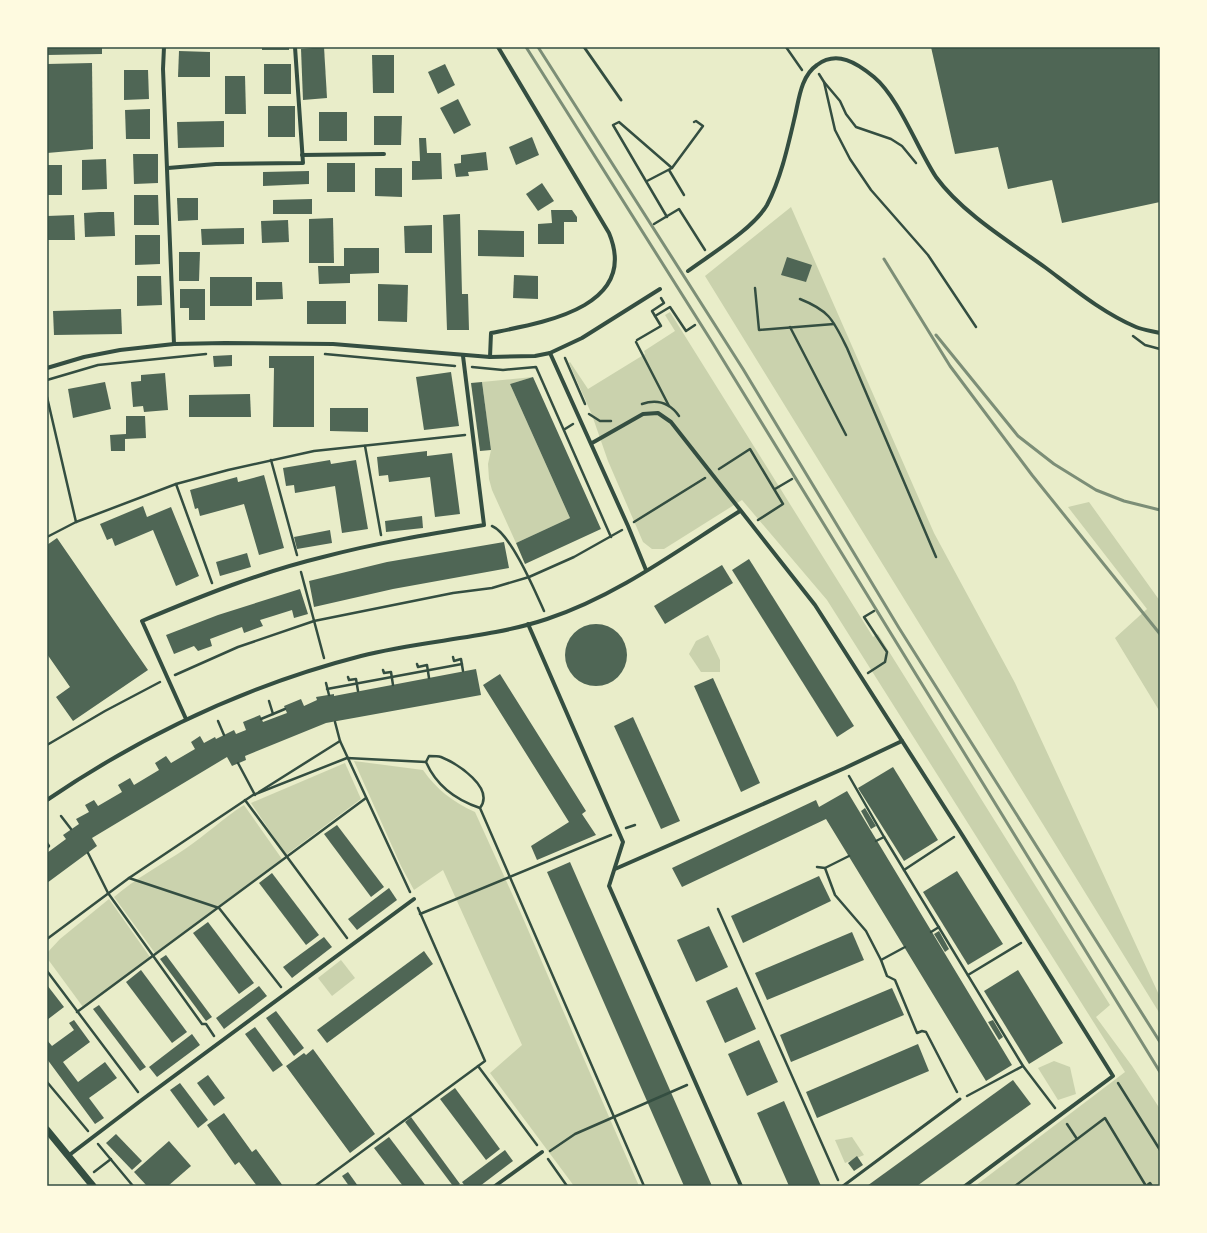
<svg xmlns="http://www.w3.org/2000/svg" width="1207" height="1233" viewBox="0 0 1207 1233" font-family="'Public Sans',sans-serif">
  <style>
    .green { fill: #cad2ad }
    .building { fill: #4f6655 }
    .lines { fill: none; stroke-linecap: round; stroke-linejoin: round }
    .path { stroke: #344e41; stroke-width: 2.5 }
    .service { stroke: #344e41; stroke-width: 3 }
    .minor { stroke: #344e41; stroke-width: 4 }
    .tertiary { stroke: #344e41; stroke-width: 7 }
    .rail { stroke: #7c8e77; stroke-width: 3 }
    .neatline { fill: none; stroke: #344e41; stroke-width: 1.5 }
  </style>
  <rect width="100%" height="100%" fill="#e9edc9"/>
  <g class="green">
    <polygon points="791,207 934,533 1015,683 1160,997 1160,1014 705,276"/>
    <polygon points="670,312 873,637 878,634 1110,1005 1096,1017 1132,1066 1160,1109 1160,1186 975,1186 1125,1072 827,600 742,500 664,549 652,549 643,542 608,461 592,415 569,363 570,362 588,389 645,354 644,351 675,331 665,315"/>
    <polygon points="533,377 510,384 570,518 516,543 492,490 489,479 488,464 491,450 482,382"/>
    <polygon points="1089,502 1160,601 1160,712 1115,638 1147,609 1068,507"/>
    <polygon points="708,635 720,660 720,672 701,672 689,654 696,641"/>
    <path d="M 354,761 L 423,770 C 437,790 453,802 475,812 L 519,909 L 639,1186 L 574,1186 L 490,1073 L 522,1045 L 443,870 L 414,890 L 401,866 Z"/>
    <polygon points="345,763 361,799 286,855 251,803"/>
    <path d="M 244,805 L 282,859 L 155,953 L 114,897 C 136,878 161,865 185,849 C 206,835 223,818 244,805 Z"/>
    <polygon points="109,899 150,957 83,1007 47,958 47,953 60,939"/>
    <polygon points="341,960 355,978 332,996 318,978"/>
    <polygon points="1054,1061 1070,1067 1076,1094 1058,1100 1038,1068"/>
    <polygon points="852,1137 864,1155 845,1163 835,1140"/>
  </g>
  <g class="building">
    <polygon points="47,47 102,47 102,54 47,55"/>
    <rect x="262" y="47" width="27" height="3"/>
    <polygon points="324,47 327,98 303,100 301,49"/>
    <polygon points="931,47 1159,47 1160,202 1062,223 1052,180 1008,189 998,147 955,154"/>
    <polygon points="179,51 210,52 210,77 178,77"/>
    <polygon points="372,55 394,55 394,93 373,93"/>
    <polygon points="92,63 93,149 47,153 47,64"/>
    <rect x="264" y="64" width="27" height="30"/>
    <polygon points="445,64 455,85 438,94 428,72"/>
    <polygon points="124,70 148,70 149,99 124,100"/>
    <polygon points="225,76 245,76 246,114 225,114"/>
    <polygon points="458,99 471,125 454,134 440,108"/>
    <rect x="268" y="106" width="27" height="31"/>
    <polygon points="150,109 150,139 126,139 125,110"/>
    <rect x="319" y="112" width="28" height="29"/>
    <polygon points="374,116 402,116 401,145 374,145"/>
    <polygon points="224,121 224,147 178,148 177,122"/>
    <polygon points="532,137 539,155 516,165 509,147"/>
    <polygon points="419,138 426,138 427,153 441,153 442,179 412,180 412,161 420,161"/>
    <polygon points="486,152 488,170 468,172 469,176 456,177 454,164 461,163 461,155"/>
    <polygon points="133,154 158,154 158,183 134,184"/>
    <polygon points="106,159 107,189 82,190 82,160"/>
    <rect x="327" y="163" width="28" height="29"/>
    <rect x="47" y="165" width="15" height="30"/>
    <polygon points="375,168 402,168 402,197 375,196"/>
    <polygon points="309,171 309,184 263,186 263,172"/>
    <polygon points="542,183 554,201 538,211 526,194"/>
    <polygon points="134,195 158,195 159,225 134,225"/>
    <polygon points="177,198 198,198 198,220 178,221"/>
    <polygon points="312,199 312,214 273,214 273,200"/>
    <polygon points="551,210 572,210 577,217 577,222 564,222 564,244 538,244 538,224 552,223"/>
    <polygon points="99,212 114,212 115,236 85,237 84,213"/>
    <polygon points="460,214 462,294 468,294 469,330 447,330 443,215"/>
    <polygon points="74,215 75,240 47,240 47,216"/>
    <polygon points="333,218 334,263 309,263 309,219"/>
    <polygon points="288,220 289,242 262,243 261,221"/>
    <polygon points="432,225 432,253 405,253 404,226"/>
    <polygon points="244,228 244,244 202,245 201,229"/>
    <polygon points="478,230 524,231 524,257 478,256"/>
    <polygon points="135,235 160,235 160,264 135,265"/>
    <polygon points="344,248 379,248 379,273 350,274 350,283 319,284 318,266 344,266"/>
    <polygon points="179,252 200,252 199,281 179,281"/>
    <polygon points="787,257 812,265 806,282 781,275"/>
    <polygon points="514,275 538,276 538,299 513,298"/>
    <polygon points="137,276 161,276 162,305 137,306"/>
    <rect x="210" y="277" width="42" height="29"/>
    <polygon points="256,282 282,282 283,299 256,300"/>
    <polygon points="378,284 408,285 407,322 378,321"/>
    <polygon points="180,289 205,289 205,320 189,320 189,308 180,308"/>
    <rect x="307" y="301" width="39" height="23"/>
    <polygon points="121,309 122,334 54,335 53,311"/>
    <polygon points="232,355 232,366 214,367 213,356"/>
    <polygon points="269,356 314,356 314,427 273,427 274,368 269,368"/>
    <polygon points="451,372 459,426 424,430 416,377"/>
    <polygon points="165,373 168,410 144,412 143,406 133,407 131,382 141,381 141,375"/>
    <polygon points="533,377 601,529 525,564 516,543 570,518 510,384"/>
    <polygon points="105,382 111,409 73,418 68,389"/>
    <polygon points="482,382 491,450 480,451 471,383"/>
    <polygon points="250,394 251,417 189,417 189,395"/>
    <polygon points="330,408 368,408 368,432 330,431"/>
    <polygon points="126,416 145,416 146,438 125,439 125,451 111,451 110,435 126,434"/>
    <polygon points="427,451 427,456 452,453 460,514 435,517 430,477 389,482 388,475 379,476 377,457"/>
    <polygon points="330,460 331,464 356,460 368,529 342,533 335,486 295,493 294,485 286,486 283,468"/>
    <polygon points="264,475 284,548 259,555 244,504 200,516 198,508 195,509 190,490 237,477 238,482"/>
    <polygon points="143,506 147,517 171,507 199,576 176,586 153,530 115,546 112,538 107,540 100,524"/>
    <polygon points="422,516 423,528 386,532 385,521"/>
    <polygon points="330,530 332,543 297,549 294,537"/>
    <polygon points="57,538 148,670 73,721 56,697 70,687 47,654 47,545"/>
    <polygon points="504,542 509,568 393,589 314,607 309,581 387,562"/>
    <polygon points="247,553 251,567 220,576 216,562"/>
    <polygon points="749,559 854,726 837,737 732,570"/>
    <polygon points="722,565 733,583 665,624 654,606"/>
    <polygon points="300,589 308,614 294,618 292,610 273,616 260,620 263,626 244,633 242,627 210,639 212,646 198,651 194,646 174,654 166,635 218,615"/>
    <circle cx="596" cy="655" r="31"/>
    <polygon points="476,669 481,695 326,723 245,756 246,760 232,766 227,757 92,838 97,846 47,883 47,853 66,839 63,835 79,824 76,819 89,812 85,805 94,800 98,806 122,792 118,785 130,778 134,785 159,770 155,763 166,756 171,763 195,749 191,742 200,736 204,743 215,737 216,739 234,730 236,734 246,730 243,722 260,715 263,722 287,713 284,706 301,699 304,706 317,700 316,697 334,694 334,696"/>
    <polygon points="500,674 586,811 582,814 596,835 537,860 531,846 569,822 483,685"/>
    <polygon points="713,678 760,783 741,792 694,686"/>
    <polygon points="633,717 680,821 661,829 614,726"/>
    <polygon points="893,767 938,840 904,861 858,788"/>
    <polygon points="847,791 1012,1065 986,1081 826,819 682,887 672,868 816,800 819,807"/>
    <polygon points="865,808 876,826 871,829 861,811"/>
    <polygon points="337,825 384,887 371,897 324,834"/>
    <polygon points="570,862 712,1186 684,1186 547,872"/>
    <polygon points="957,871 1003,944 968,965 923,892"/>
    <polygon points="272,873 319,935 306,945 259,883"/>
    <polygon points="819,876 831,901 743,943 731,916"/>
    <polygon points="389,888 397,900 357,930 348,919"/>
    <polygon points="208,922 254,983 239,994 193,933"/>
    <polygon points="709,926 728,967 696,982 677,940"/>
    <polygon points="939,931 949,949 945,952 934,934"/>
    <polygon points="852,932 864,960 767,1000 755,973"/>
    <polygon points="324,937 332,947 292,978 283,967"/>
    <polygon points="424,951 433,964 327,1043 317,1030"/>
    <polygon points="166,955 212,1017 206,1021 160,959"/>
    <polygon points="141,970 187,1032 172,1043 126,982"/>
    <polygon points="1018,970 1063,1043 1029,1064 984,991"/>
    <polygon points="47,985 64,1007 47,1020 48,996"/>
    <polygon points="259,986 267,996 224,1029 216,1018"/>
    <polygon points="737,987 756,1029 725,1043 706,1001"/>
    <polygon points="892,988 904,1015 791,1062 780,1035"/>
    <polygon points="99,1005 146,1067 140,1071 93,1009"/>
    <polygon points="276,1011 304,1048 294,1056 266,1018"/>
    <polygon points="74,1020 90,1042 63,1062 78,1082 105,1062 117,1078 89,1098 104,1118 95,1124 47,1059 47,1040 52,1046 74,1030 69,1023"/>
    <polygon points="993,1020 1003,1037 999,1040 988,1022"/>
    <polygon points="255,1027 283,1065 273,1072 245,1034"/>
    <polygon points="192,1034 200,1045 157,1077 149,1067"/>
    <polygon points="759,1040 778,1082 747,1096 728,1054"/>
    <polygon points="918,1044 929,1071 817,1118 806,1092"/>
    <polygon points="313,1049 375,1134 350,1153 286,1066 304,1053 306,1055"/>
    <polygon points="208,1075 225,1098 214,1106 197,1083"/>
    <polygon points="1013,1080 1031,1104 917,1186 867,1186"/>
    <polygon points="180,1083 208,1120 198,1128 170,1090"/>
    <polygon points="455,1088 500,1149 486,1160 440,1099"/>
    <polygon points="784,1101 821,1186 789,1186 757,1113"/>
    <polygon points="224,1113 252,1152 256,1149 283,1186 257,1186 239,1162 235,1165 207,1125"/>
    <polygon points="411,1117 460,1184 457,1186 453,1186 405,1122"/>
    <polygon points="116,1134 142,1161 132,1170 106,1143"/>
    <polygon points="389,1137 426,1186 403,1186 374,1148"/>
    <polygon points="169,1141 191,1166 168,1186 147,1186 134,1172"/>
    <polygon points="505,1150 513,1161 480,1186 465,1186 462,1182"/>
    <polygon points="857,1156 863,1165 854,1171 848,1163"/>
    <polygon points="348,1172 358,1186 349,1186 342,1176"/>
  </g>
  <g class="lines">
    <g class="path">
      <polyline points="786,47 802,70"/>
      <polyline points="819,74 824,82 835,130 850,159 871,190 928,255 976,327"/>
      <polyline points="824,82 840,101 846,114 856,127 891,139 902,146 916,163"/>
      <polyline points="669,170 684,195"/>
      <polyline points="647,181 672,168 703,126 696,121 694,122"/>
      <polyline points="667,217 613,125 619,122 672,168"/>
      <polyline points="654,224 679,209 705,250"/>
      <polyline points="755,288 759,330 834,324"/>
      <path d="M 800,299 C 830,311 833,320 847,348 L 936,557"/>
      <polyline points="655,316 670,307 686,331 695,325"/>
      <polyline points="790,327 846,435"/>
      <polyline points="1133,336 1145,345 1160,349"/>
      <polyline points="637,340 661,326 652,311 664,303 661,298"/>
      <polyline points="636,342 669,406"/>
      <polyline points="325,354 455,366"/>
      <polyline points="565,358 585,404"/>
      <polyline points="472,367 503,370 536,367 611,537"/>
      <polyline points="47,380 98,365 206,354"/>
      <polyline points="47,397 76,522"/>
      <path d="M 642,404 C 657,399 669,402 679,416"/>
      <polyline points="589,414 600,421 611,421"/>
      <polyline points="565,429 573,424"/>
      <polyline points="365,446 381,535"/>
      <polyline points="271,460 297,555"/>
      <polyline points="719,469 750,449 783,504 758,520"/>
      <polyline points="176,484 212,583"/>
      <polyline points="775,489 792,479"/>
      <polyline points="634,522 705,478"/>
      <path d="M 492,526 C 511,534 535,591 544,611"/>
      <polyline points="47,537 76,522 176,484 228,470 314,451 465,435"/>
      <polyline points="301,572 324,658"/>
      <polyline points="453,657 454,661 461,659 463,671"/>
      <polyline points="417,664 418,667 427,665 429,678"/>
      <polyline points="383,670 384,673 391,672 393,685"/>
      <polyline points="868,673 885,662 887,652 864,617 874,611"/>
      <polyline points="175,675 238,647 314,621 453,593 492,588 529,577 574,557 622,530"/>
      <polyline points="348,677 349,680 356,679 358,691"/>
      <polyline points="326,683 329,695"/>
      <polyline points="327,689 462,664"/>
      <polyline points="269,701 273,714"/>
      <polyline points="261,719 285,709"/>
      <polyline points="218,721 224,735"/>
      <polyline points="335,722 340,741 410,892"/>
      <polyline points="47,745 105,711 160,682"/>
      <polyline points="238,763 255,795"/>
      <polyline points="849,776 884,837 1023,1066 1055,1108"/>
      <polyline points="259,792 340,741"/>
      <polyline points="245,800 347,938"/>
      <path d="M 480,808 C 495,788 458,764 441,757 C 438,756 433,756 429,756 L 426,762 C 436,785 456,800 480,808 L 644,1186"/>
      <polyline points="61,816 71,829"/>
      <polyline points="626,828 635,825"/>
      <polyline points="876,841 884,837"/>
      <polyline points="47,843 49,846 47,848"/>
      <polyline points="88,853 108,893 202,1024 206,1024 214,1036"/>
      <polyline points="817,867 825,868 835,895 866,931 881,960 887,976 895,980 917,1033 922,1031 926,1032 957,1092"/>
      <polyline points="825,868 849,856"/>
      <polyline points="904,870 954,837"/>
      <polyline points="129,878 219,908 281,987"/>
      <polyline points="718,909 838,1180"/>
      <polyline points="420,914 611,835"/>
      <polyline points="931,932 939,927"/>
      <polyline points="47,939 129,878 253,795 347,758 426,762"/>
      <polyline points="881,960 905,947"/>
      <polyline points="47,971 138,1092"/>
      <polyline points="968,975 1021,943"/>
      <polyline points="77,1012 366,798"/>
      <polyline points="478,1066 537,1145"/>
      <polyline points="47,1082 88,1131"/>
      <polyline points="1118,1083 1160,1150"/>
      <polyline points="967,1096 1023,1066"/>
      <polyline points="1067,1124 1077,1139"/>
      <polyline points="98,1144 133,1186"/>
      <polyline points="550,1151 575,1134 687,1085"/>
      <polyline points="548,1159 567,1186"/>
      <polyline points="94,1172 111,1159"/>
      <polyline points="315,1186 485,1061 418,908"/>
      <polyline points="1015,1186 1105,1118 1146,1186"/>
      <polyline points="1146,1186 1150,1183 1152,1186"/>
    </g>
    <g class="service">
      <polyline points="584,47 621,100"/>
      <polyline points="843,1186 960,1099"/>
    </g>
    <g class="minor">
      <polyline points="164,47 163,69 174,344"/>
      <polyline points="302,155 384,154"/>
      <polyline points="168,168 216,164 303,163 295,47"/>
      <path d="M 688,271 C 711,254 753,229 767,205 C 781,178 788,146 795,116 C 799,99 801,76 817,65 C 837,50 857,63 874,77 C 899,98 917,148 936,177 C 962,213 1010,242 1046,268 C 1074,289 1103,313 1136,327 C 1143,330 1152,331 1160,333"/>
      <polyline points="550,353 628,526 646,570"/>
      <path d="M 490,357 L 491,333 C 541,323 640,308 609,233 L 498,47"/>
      <polyline points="47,368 84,357 120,350 174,344 225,343 333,344 490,357 535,356 550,353 582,338 660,289"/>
      <polyline points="592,443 643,414 658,413 671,422 815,605 961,833 1113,1076 965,1186"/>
      <polyline points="528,624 623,842 609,886 741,1186"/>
      <path d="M 186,719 L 142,621 C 201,596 261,572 323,557 C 376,543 430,534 484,525 L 463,356"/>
      <path d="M 47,800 C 144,734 248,685 361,656 C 422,640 487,639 547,619 C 617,596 678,550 740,511"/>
      <polyline points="615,869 845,768 902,741"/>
      <polyline points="68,1156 143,1099 414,899"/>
      <polyline points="495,1186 542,1152"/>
    </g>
    <polyline class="tertiary" points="47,1130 93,1186"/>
    <g class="rail">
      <polyline points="526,47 712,342 1160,1072"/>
      <polyline points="538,47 743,369 899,628 1160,1042"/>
      <polyline points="884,259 950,366 1032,475 1160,634"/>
      <polyline points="936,335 1018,436 1054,464 1096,490 1124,501 1160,510"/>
    </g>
  </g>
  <rect width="1207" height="1233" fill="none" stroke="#fefae0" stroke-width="96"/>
  <rect x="48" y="48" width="1111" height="1137" class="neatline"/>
</svg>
